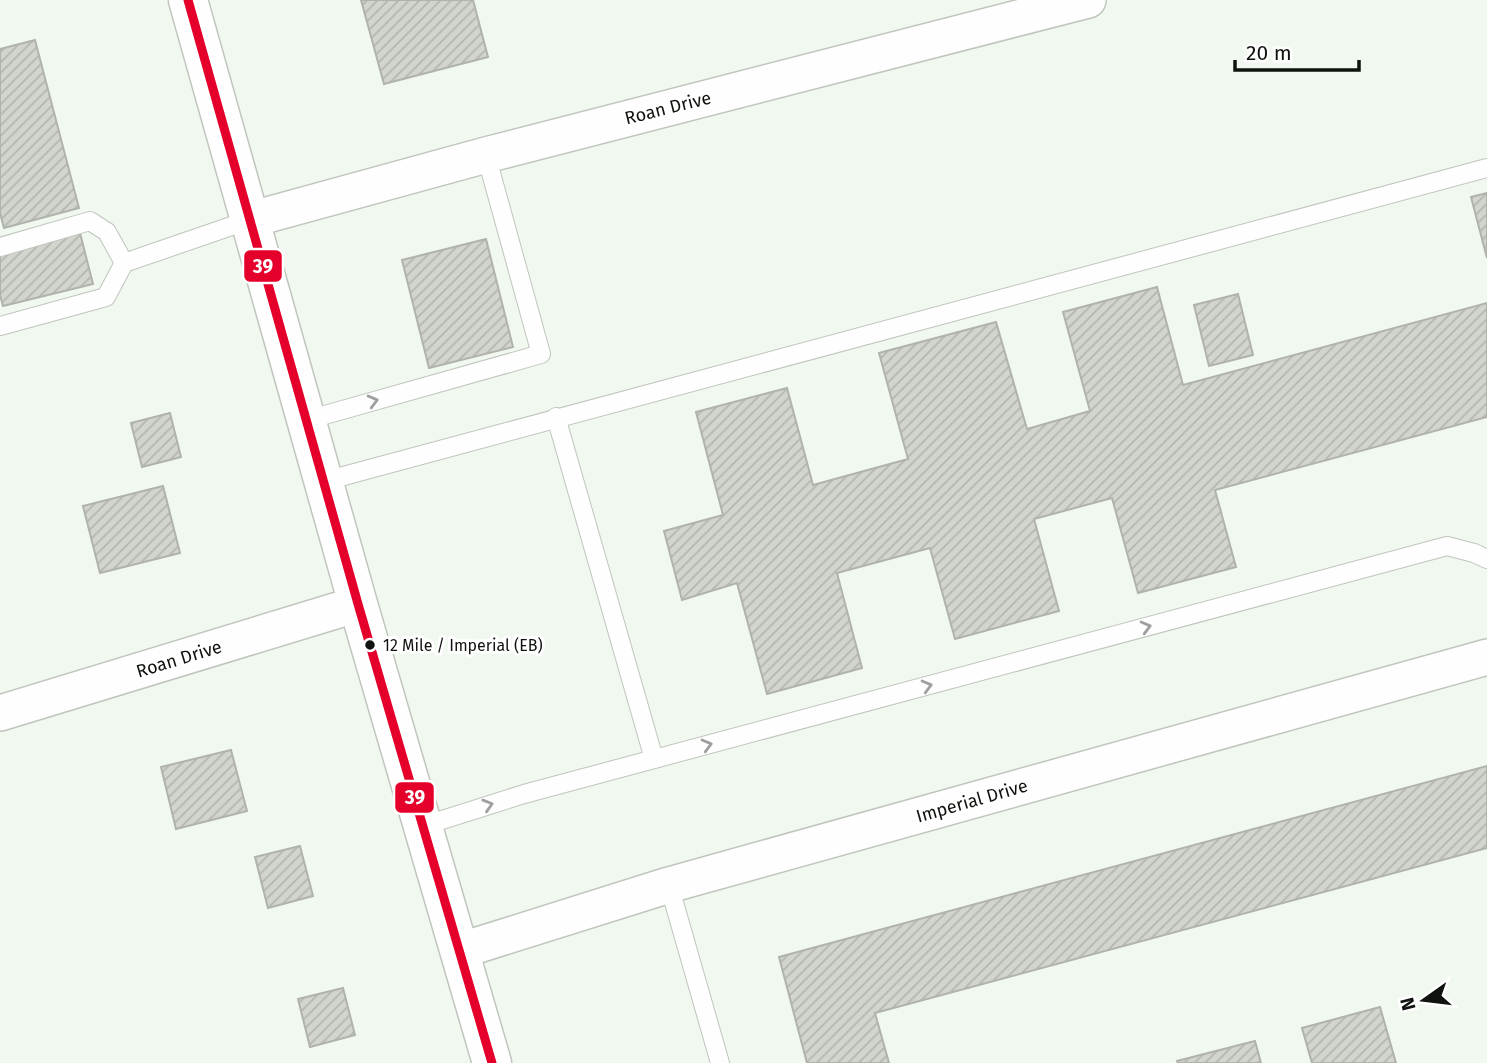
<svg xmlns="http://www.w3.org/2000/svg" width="1487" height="1063" viewBox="0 0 1487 1063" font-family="'Fira Sans',sans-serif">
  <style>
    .building { fill: url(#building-hatch); stroke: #b0b3ac; stroke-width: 2 }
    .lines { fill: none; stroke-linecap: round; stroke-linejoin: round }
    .lane-casing { stroke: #c0c5be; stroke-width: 20 }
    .street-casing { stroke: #c0c5be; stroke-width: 38 }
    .secondary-casing { stroke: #c0c5be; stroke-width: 41 }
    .lane { stroke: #fdfefd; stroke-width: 18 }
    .street { stroke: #fdfefd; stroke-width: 35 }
    .secondary { stroke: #fdfefd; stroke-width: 38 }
    .bus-1-casing { stroke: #fff; stroke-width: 14 }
    .bus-1 { stroke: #e4002b; stroke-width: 9 }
    .oneway { stroke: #9ea09d }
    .bus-dot { fill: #0f130d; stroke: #fff; stroke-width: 2.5 }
    .labels { text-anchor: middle; stroke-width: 6; stroke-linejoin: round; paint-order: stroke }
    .bus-label { font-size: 16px; fill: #0f130d; stroke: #fff; text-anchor: start }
    .street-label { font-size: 18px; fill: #0f130d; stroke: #fff }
    .line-badge { stroke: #fff; stroke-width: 2.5 }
    .badge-label { font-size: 19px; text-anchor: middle; font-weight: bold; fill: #fff }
  </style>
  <defs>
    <pattern id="building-hatch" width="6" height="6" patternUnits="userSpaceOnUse" patternTransform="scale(1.75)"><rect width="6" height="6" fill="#d2d5cd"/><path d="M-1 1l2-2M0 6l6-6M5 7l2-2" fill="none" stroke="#b3b6af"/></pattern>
  </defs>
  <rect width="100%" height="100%" fill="#f1f8ef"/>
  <g class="building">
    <polygon points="361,0 473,0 488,57 384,84"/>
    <polygon points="35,40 79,208 4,228 0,213 0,49"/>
    <polygon points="1487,193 1487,258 1471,197"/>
    <polygon points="80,233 93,284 3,306 0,295 0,253"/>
    <polygon points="486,239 513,347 429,368 402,260"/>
    <polygon points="1157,287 1183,385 1487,303 1487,417 1215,490 1236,567 1138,593 1112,498 1034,519 1059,611 955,639 930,548 837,573 862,668 767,694 737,583 682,600 664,531 723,515 696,412 787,388 813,485 908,459 879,353 996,322 1027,429 1090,411 1063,312"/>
    <polygon points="1238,294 1253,355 1209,366 1194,305"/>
    <polygon points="170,413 181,457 142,467 131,423"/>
    <polygon points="163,486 180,553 100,573 83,506"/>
    <polygon points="231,750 247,811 176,829 161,767"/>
    <polygon points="1487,766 1487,848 875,1013 889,1063 807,1063 779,957"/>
    <polygon points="300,846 313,896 268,908 255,857"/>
    <polygon points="343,988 355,1035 310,1047 298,999"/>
    <polygon points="1380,1007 1396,1063 1312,1063 1302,1028"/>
    <polygon points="1255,1041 1261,1063 1178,1063 1177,1061"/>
  </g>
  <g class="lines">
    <g class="lane-casing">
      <g id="lane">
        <polyline points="0,247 90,221 107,232 124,263"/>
        <polyline points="0,326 106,297 124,263 249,220"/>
        <polyline points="556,417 654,759"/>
        <polyline points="307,420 541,354 486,155"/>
        <polyline points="325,481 1487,168"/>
        <polyline points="423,826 524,794 1447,546 1474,553 1487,559"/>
        <polyline points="669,885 720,1063"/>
      </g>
    </g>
    <g class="street-casing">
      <g id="street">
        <polyline points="249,220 486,155 1088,0"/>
        <polyline points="0,713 358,604"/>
        <polyline points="459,951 669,885 1487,657"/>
      </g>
    </g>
    <g class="secondary-casing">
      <polyline id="secondary" points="188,0 358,604 492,1063"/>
    </g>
    <use href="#lane" class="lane"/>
    <use href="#street" class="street"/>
    <use href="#secondary" class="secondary"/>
    <g class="bus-1-casing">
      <polyline id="bus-1" points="188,0 358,604 492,1063"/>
    </g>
    <use href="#bus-1" class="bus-1"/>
  </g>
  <defs><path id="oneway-chevron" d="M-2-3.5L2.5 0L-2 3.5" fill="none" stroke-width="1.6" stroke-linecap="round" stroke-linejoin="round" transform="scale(1.75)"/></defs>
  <g class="oneway">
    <use href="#oneway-chevron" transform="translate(373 401) rotate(-15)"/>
    <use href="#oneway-chevron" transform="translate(1146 627) rotate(-15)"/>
    <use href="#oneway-chevron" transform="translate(927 686) rotate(-15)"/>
    <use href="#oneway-chevron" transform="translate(707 745) rotate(-15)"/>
    <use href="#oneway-chevron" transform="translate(488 805) rotate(-17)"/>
  </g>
  <circle class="bus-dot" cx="370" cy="645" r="6"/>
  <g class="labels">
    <g class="bus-label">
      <text x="383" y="651">12 Mile / Imperial (EB)</text>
    </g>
    <g class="street-label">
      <text transform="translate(668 108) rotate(-14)" y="6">Roan Drive</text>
      <text transform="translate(179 659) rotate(-17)" y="6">Roan Drive</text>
      <text transform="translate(972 801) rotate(-16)" y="6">Imperial Drive</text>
    </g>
  </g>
  <g class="line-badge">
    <rect x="243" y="249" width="40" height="34" rx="7" fill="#e4002b"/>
    <rect x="394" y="781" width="41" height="33" rx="7" fill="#e4002b"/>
  </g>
  <g class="badge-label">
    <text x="263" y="273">39</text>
    <text x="415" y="804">39</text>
  </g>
  <g transform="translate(1424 1000) rotate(256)" stroke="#ffffff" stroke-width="5" paint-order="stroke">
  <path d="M0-5L12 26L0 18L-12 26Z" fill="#0f130d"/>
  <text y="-10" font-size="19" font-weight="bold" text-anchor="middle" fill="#0f130d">N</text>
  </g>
  <path d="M1235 60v10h124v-10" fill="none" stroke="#0f130d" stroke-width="3.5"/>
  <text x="1246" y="60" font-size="21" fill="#0f130d" stroke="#ffffff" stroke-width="5" paint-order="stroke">20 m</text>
</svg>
